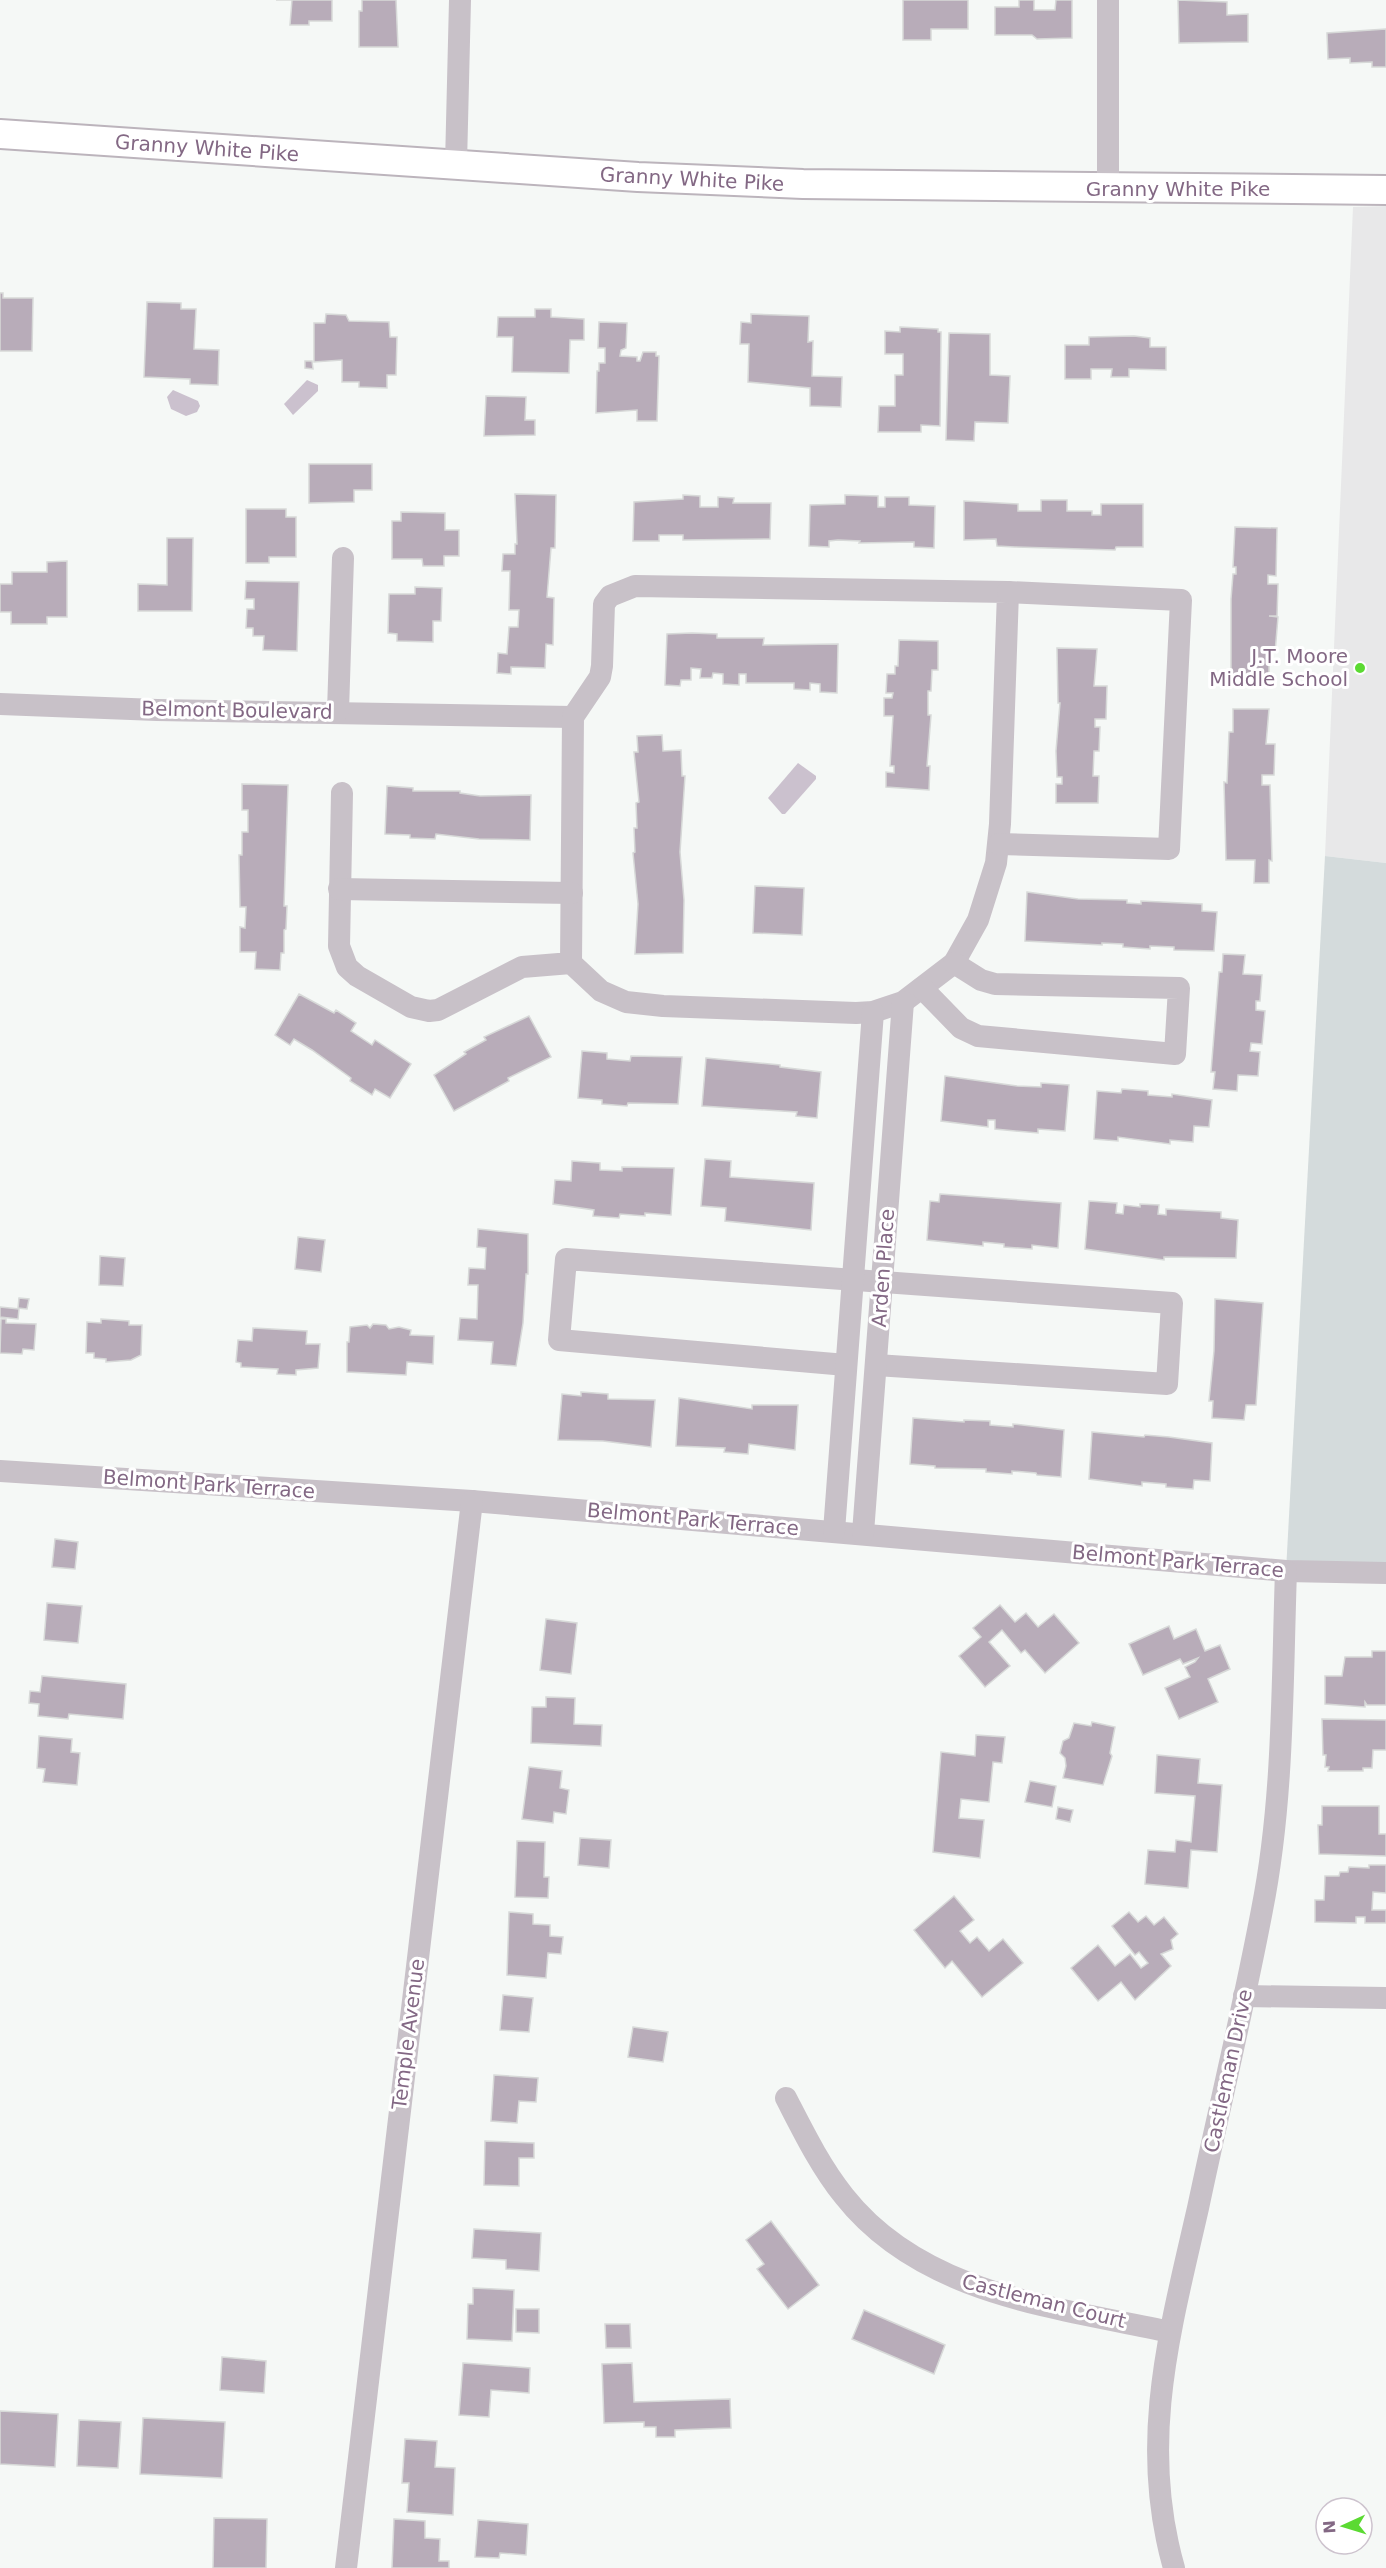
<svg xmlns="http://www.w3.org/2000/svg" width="1386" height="2568" viewBox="0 0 1386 2568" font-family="'DejaVu Sans',sans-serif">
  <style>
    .built { fill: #e8e8e9 }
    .green { fill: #d4dbdc }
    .water { fill: #cbc1ce }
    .building { fill: #b8acb9; stroke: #d7d9d8; stroke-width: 1.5 }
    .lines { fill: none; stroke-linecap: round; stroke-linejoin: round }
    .major-casing { stroke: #bcb4bc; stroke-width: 32 }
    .minor { stroke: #c8c1c8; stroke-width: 22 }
    .major { stroke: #fff; stroke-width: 28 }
    .poi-dot { fill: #5bda32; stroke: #fff; stroke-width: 2 }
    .labels { text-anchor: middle; stroke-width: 6; stroke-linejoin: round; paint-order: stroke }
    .street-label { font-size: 20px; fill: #836884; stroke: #fff }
    .poi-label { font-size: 20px; fill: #836884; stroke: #fff; text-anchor: end }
  </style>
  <rect width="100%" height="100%" fill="#f5f8f6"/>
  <polygon class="built" points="1386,206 1386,863 1325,856 1353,207"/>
  <polygon class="green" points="1325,856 1386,863 1386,1573 1286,1571"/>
  <g class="water">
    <polygon points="307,380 318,385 318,391 293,415 284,404"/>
    <polygon points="173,390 198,401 200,406 197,412 186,416 171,409 167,397"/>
    <polygon points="798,763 816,776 816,779 785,814 782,814 768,798"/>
  </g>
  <g class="building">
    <polygon points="276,0 332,0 332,21 309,21 309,25 290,25 292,0"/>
    <polygon points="362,0 396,0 398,47 359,47 359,11 362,11"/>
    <polygon points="903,0 968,0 968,29 931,29 931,40 903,40"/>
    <polygon points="1019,0 1034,0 1034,10 1055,10 1056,0 1072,0 1072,38 1037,39 1032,35 995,35 995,7 1019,7"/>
    <polygon points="1178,0 1227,2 1227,15 1248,14 1248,42 1179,43"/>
    <polygon points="1386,29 1386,67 1372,67 1372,62 1350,63 1350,58 1328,59 1327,33"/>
    <polygon points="0,293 3,293 3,298 33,298 32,351 0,351"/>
    <polygon points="147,302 181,303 181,309 196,309 194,349 219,350 218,385 190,384 190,379 144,377"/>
    <polygon points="535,309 551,309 551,317 584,319 584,340 570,340 569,373 512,372 513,337 497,337 498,317 535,317"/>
    <polygon points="326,314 346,315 349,321 389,322 390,337 397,337 396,375 387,375 387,388 359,387 359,382 342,382 342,360 314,362 314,323 325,323"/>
    <polygon points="751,314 809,316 808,342 813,341 812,376 842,377 841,407 810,406 810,388 748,382 749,344 740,344 741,322 751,323"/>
    <polygon points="599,322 627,323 626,348 621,350 620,356 637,357 637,361 640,361 643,352 656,352 656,356 659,356 657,421 637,421 637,410 596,413 597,371 599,371 599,363 605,363 605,348 598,348"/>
    <polygon points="900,327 938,329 938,332 941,332 940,426 921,425 921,432 878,432 879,406 895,406 895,375 903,375 903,354 885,354 885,331 900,332"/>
    <polygon points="949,333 990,334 990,375 1010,376 1008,423 975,422 974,441 946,440"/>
    <polygon points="1134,336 1150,338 1150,347 1166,347 1166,370 1129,369 1129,377 1111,377 1112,369 1091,369 1091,379 1065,379 1065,345 1089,345 1089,337"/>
    <polygon points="305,361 312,361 313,369 305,368"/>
    <polygon points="486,396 526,397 525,420 535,420 535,435 484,436"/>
    <polygon points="309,464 372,464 372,490 354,490 354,502 309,503"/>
    <polygon points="515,494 556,495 555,548 551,548 547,597 554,598 553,645 546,644 545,668 511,667 511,674 497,673 498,653 507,654 509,627 518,627 519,610 509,610 510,571 502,571 503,554 515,554 515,544 517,544"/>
    <polygon points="683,495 700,496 700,507 718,507 718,497 734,498 733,503 771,503 770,539 683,540 683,535 659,535 659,541 633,541 634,502 683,499"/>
    <polygon points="845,495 878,496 878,507 885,507 885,497 909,497 909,505 935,506 934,548 914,547 914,542 859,543 860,541 838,540 829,541 829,547 809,546 810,505 845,504"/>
    <polygon points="1041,500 1067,500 1067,511 1092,511 1092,515 1101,515 1101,504 1143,504 1143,547 1116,547 1115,550 1015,547 997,546 996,539 964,540 964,501 1018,504 1018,511 1041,511"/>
    <polygon points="246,509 286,509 286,517 296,517 296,557 269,557 269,563 246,563"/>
    <polygon points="401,512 445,513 445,530 459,530 459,556 444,556 444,566 423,566 422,559 392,559 392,521 401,521"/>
    <polygon points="1235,527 1277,528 1276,576 1268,575 1268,584 1278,584 1277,616 1269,616 1278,617 1275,653 1269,652 1269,676 1231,675 1231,599 1233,574 1236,574 1236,567 1233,567"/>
    <polygon points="167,538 193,538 192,611 138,611 138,584 167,585"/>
    <polygon points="67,561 67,617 47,617 47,624 11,624 11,612 0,612 0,584 12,584 12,572 47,572 47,562"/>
    <polygon points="246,581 299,582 297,651 263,650 264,636 253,636 253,628 246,628 247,609 254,609 254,599 245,599"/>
    <polygon points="415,587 442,588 441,621 433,621 433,642 397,641 397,634 388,633 389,594 415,594"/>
    <polygon points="692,633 717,634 717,638 764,638 763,645 838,644 837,693 820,692 820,684 810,683 810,690 794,689 794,683 746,683 746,674 739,674 739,685 723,684 723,674 713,673 712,678 700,678 701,669 691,668 691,680 681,680 680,686 665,685 667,634"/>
    <polygon points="899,640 938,641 938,670 932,670 931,691 928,691 928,715 931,715 927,766 930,766 929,790 886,787 886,772 894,773 894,766 890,766 893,716 884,716 884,698 892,698 893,693 886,693 887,674 895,674 895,666 898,666"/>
    <polygon points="1057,648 1097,649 1094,686 1107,686 1106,719 1095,719 1095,727 1100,727 1099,751 1094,751 1093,776 1099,776 1098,803 1056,803 1056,784 1062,784 1062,777 1057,777 1056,751 1060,703 1058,703"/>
    <polygon points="1233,709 1269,709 1266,744 1275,744 1274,775 1262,775 1262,785 1270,785 1272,861 1269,860 1269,883 1254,883 1255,860 1226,860 1224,782 1227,783 1229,732 1233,732"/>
    <polygon points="662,735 663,751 681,750 682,776 685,776 680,852 684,900 683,953 635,954 638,904 633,853 635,852 634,828 637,828 636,803 639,802 634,752 638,752 637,736"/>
    <polygon points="242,784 288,785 284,906 287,906 286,929 284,930 284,953 281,953 280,970 255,969 256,952 240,952 240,927 245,928 246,907 240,907 239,855 242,855 242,832 248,832 248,810 242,810"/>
    <polygon points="387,786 413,788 413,791 460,791 460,793 480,796 531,795 530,840 479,839 436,834 435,839 410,838 410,835 385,834"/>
    <polygon points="755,886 804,888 802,935 753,933"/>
    <polygon points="1027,892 1078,899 1127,900 1127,903 1141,904 1141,901 1202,904 1202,911 1217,912 1214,951 1174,950 1174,947 1150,946 1150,949 1123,947 1123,944 1102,943 1102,945 1025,941"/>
    <polygon points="1223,954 1245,955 1243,974 1262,975 1260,1001 1256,1001 1256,1010 1265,1011 1262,1044 1251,1043 1250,1051 1260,1052 1258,1076 1238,1075 1237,1091 1213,1089 1215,1072 1211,1072 1219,972 1222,972"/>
    <polygon points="299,994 334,1013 336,1010 356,1023 351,1031 372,1045 375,1040 411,1064 390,1098 375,1089 372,1095 350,1081 351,1078 312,1050 294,1039 290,1045 275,1035"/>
    <polygon points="529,1016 551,1057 508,1078 509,1081 454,1111 434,1075 466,1054 464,1052 486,1040 484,1037"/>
    <polygon points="582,1051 607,1053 607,1059 630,1061 631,1056 682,1057 678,1104 628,1103 627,1106 602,1104 602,1100 578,1098"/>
    <polygon points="706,1058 780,1065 780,1067 821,1072 817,1118 796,1116 797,1112 702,1106"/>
    <polygon points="945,1076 1017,1086 1041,1087 1041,1083 1069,1085 1065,1131 1038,1129 1038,1133 995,1129 995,1120 988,1120 988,1127 941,1121"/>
    <polygon points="1122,1089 1148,1091 1148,1095 1172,1097 1172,1094 1212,1100 1209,1127 1194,1126 1193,1142 1170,1140 1170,1144 1118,1137 1118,1141 1094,1139 1097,1091 1121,1093"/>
    <polygon points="705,1159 731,1161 730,1177 814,1183 811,1230 725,1221 726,1208 701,1206"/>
    <polygon points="572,1161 600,1163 600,1170 622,1171 622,1167 674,1168 671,1215 645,1213 645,1216 620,1214 619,1218 593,1216 594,1210 553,1204 555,1180 571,1181"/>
    <polygon points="940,1194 1061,1203 1058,1248 1032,1245 1032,1249 1004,1247 1004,1244 983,1242 983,1246 927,1240 930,1201 939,1202"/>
    <polygon points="1089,1201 1117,1203 1116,1213 1123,1214 1124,1205 1140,1207 1140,1204 1159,1205 1158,1214 1166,1215 1166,1209 1221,1212 1221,1218 1238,1220 1236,1258 1164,1257 1164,1260 1085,1249"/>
    <polygon points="478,1229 528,1234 528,1274 526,1274 523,1323 516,1366 491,1364 493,1342 458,1340 460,1318 477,1319 478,1285 468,1285 469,1268 485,1269 486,1248 477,1247"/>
    <polygon points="298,1237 325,1240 321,1272 295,1269"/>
    <polygon points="100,1256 125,1258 123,1286 99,1285"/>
    <polygon points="19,1298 29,1299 27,1309 18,1308"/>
    <polygon points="1215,1299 1263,1303 1256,1405 1246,1405 1244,1420 1212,1418 1213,1401 1209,1401 1214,1351"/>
    <polygon points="0,1307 19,1309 18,1319 0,1317"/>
    <polygon points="1,1319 6,1319 6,1323 36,1324 34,1350 23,1349 22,1354 0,1353"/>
    <polygon points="101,1319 129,1321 129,1325 142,1325 141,1355 131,1360 106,1362 106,1359 94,1358 94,1353 86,1353 87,1322 101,1323"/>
    <polygon points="373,1324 386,1325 389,1329 399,1327 411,1330 410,1335 434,1336 433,1364 407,1362 406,1375 347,1372 347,1342 349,1342 350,1327 367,1325 370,1328"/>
    <polygon points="253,1328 307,1331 306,1344 320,1344 318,1368 296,1370 296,1375 277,1374 278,1369 241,1367 241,1363 236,1362 238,1340 252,1341"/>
    <polygon points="581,1392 608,1394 608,1399 655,1400 651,1447 603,1441 558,1440 562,1394 581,1396"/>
    <polygon points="679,1398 752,1409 752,1405 798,1405 795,1450 749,1444 748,1454 724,1452 725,1448 676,1446"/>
    <polygon points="913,1418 964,1422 964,1420 990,1421 990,1425 1013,1427 1013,1424 1064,1430 1061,1477 1037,1475 1036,1473 1012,1471 1012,1474 986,1472 986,1469 935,1468 935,1466 910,1464"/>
    <polygon points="1092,1432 1144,1437 1145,1435 1169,1437 1212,1443 1210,1481 1194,1480 1193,1489 1166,1487 1166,1484 1142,1482 1142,1486 1089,1479"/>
    <polygon points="55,1539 78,1542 75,1569 52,1567"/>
    <polygon points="47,1603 82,1606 78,1643 44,1640"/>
    <polygon points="1000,1605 1015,1622 1026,1613 1038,1627 1054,1614 1079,1643 1045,1673 1025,1650 1021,1653 1002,1630 989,1642 1010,1666 985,1687 959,1656 981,1637 973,1628"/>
    <polygon points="546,1619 577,1623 571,1674 540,1670"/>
    <polygon points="1169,1626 1174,1639 1196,1629 1205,1651 1220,1645 1230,1669 1208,1679 1218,1702 1179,1719 1165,1688 1190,1677 1185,1667 1195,1662 1198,1658 1183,1664 1180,1659 1143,1675 1129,1644"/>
    <polygon points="1372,1651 1386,1651 1386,1705 1367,1705 1365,1702 1365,1707 1325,1704 1325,1676 1342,1676 1345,1657 1372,1657"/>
    <polygon points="42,1676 126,1684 123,1719 69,1714 68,1719 38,1716 39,1704 29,1703 30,1691 40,1692"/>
    <polygon points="546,1697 575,1698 574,1724 602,1725 601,1746 531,1743 532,1707 546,1707"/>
    <polygon points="1322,1719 1386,1720 1386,1750 1373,1750 1372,1768 1363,1768 1363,1771 1328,1771 1329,1767 1325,1767 1326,1755 1323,1755"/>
    <polygon points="1092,1722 1115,1727 1110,1753 1112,1756 1103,1785 1063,1778 1066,1766 1065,1758 1060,1753 1063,1741 1069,1738 1074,1723 1091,1726"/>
    <polygon points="976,1735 1005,1737 1002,1763 993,1762 989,1802 961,1799 959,1818 984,1820 980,1858 933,1852 941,1752 975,1756"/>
    <polygon points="39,1736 72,1739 71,1752 80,1753 77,1785 43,1782 45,1769 37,1768"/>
    <polygon points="1157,1755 1200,1759 1198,1783 1222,1785 1217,1852 1191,1850 1188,1888 1145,1884 1148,1850 1175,1852 1176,1840 1191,1842 1195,1796 1155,1793"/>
    <polygon points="529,1767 562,1771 560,1788 569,1790 566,1814 554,1812 553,1823 522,1819"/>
    <polygon points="1030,1781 1056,1786 1052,1807 1025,1802"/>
    <polygon points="1322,1806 1379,1806 1379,1834 1386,1834 1386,1856 1319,1854 1318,1825 1322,1825"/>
    <polygon points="1058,1807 1073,1810 1070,1822 1056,1819"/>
    <polygon points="580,1838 611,1840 609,1868 578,1865"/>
    <polygon points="517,1841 545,1842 544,1877 549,1877 548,1898 515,1897"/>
    <polygon points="1369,1865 1386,1865 1386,1893 1373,1892 1372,1910 1386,1910 1386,1923 1365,1923 1365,1917 1356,1917 1356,1923 1315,1922 1315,1900 1324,1900 1325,1876 1339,1876 1340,1872 1348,1872 1349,1867 1369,1868"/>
    <polygon points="954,1896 974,1920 960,1931 970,1943 977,1937 989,1951 1003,1939 1023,1963 982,1997 952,1961 945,1968 914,1930"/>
    <polygon points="509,1912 533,1914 533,1924 550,1925 550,1936 563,1937 561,1954 548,1953 546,1978 507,1975"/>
    <polygon points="1129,1912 1138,1922 1146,1916 1154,1925 1164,1917 1178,1934 1171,1940 1173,1949 1161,1954 1171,1966 1135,2000 1121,1982 1098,2001 1071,1968 1098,1945 1115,1966 1130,1954 1141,1968 1148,1963 1139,1952 1135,1955 1112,1926"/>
    <polygon points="503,1995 533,1998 529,2032 500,2030"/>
    <polygon points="633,2027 668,2032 663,2062 628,2057"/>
    <polygon points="494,2075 538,2078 536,2102 519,2101 517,2123 491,2121"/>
    <polygon points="485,2141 534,2143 534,2158 519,2158 519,2186 484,2185"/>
    <polygon points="771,2221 819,2285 788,2309 757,2269 764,2264 746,2240"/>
    <polygon points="474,2229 541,2233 539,2271 506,2269 506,2260 472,2258"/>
    <polygon points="473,2288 514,2290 512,2341 467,2339 468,2304 473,2304"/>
    <polygon points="516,2309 539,2309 539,2333 516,2332"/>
    <polygon points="864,2310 945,2345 934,2374 852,2339"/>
    <polygon points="605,2324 630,2324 631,2348 606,2348"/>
    <polygon points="222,2357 266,2361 264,2393 220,2390"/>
    <polygon points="463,2363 530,2368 529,2393 491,2390 489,2417 459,2415"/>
    <polygon points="632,2363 634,2402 730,2399 731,2428 675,2430 675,2437 656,2437 656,2427 644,2427 644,2422 604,2423 602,2364"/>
    <polygon points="0,2411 58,2414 55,2467 0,2464"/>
    <polygon points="143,2418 225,2422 222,2478 140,2474"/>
    <polygon points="79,2420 121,2422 118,2468 77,2466"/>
    <polygon points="405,2439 437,2441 435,2467 455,2468 453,2515 407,2512 409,2483 402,2483"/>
    <polygon points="214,2518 267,2519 266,2568 213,2568"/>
    <polygon points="394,2519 425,2521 425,2538 440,2539 439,2561 449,2561 449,2568 392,2568"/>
    <polygon points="478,2520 528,2524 526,2555 500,2553 499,2558 475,2557"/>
  </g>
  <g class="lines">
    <g class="major-casing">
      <polyline id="major" points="0,134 638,177 803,184 1386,190"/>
    </g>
    <g class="minor">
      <polyline points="456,164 460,0"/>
      <polyline points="1108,189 1108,0"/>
      <polyline points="0,704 157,710 573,717"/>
      <polyline points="338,711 343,558"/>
      <polyline points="342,793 339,946 347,967 357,976 411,1007 429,1011 438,1010 522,967 571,963 601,991 626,1002 663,1006 856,1013 873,1012 903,1002 954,963 978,920 996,863 1000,824 1008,592 635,586 610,596 604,604 602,666 600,677 573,717 571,963"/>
      <polyline points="999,844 1169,849 1181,600 1008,592"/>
      <polyline points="339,889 572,893"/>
      <polyline points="922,988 961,1028 978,1036 1175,1054 1179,988 995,984 981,980 954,963"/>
      <polyline points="846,1365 559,1340 566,1259 1172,1303 1167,1384 876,1365"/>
      <polyline points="0,1471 472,1501 1286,1571 1386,1573"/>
      <polyline points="834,1531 873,1012"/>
      <polyline points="863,1533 903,1002"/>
      <polyline points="1244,1996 1386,1998"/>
      <path d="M 786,2098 C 803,2131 820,2166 844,2196 C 922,2295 1056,2307 1170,2332"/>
      <polyline points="346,2568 472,1501"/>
      <path d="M 1174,2568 C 1138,2442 1170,2331 1198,2208 C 1219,2109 1243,2010 1262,1910 C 1284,1799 1282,1683 1286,1571"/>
    </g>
    <use href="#major" class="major"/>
  </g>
  <circle class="poi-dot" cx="1360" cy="668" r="6"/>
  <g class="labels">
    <g class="street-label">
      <text transform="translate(207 148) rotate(4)" y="7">Granny White Pike</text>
      <text transform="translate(692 179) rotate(3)" y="7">Granny White Pike</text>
      <text x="1178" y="196">Granny White Pike</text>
      <text transform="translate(237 710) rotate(1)" y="7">Belmont Boulevard</text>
      <text transform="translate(883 1268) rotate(-86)" y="7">Arden Place</text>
      <text transform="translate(209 1484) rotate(4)" y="7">Belmont Park Terrace</text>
      <text transform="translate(693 1519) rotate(5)" y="7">Belmont Park Terrace</text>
      <text transform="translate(1178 1561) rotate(5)" y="7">Belmont Park Terrace</text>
      <text transform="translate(408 2034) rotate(-83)" y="7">Temple Avenue</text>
      <text transform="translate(1228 2071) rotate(-78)" y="7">Castleman Drive</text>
      <text transform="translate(1044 2301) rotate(14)" y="7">Castleman Court</text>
    </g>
    <g class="poi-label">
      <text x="1348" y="663">J.T. Moore<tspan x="1348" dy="23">Middle School</tspan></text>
    </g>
  </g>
  <g transform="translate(1344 2526) rotate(266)"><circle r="28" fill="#ffffff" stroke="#cdc3ce" stroke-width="1.5"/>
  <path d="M0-4.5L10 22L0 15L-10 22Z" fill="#5bda32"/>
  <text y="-9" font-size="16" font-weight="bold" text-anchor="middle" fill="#836884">N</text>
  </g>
</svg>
